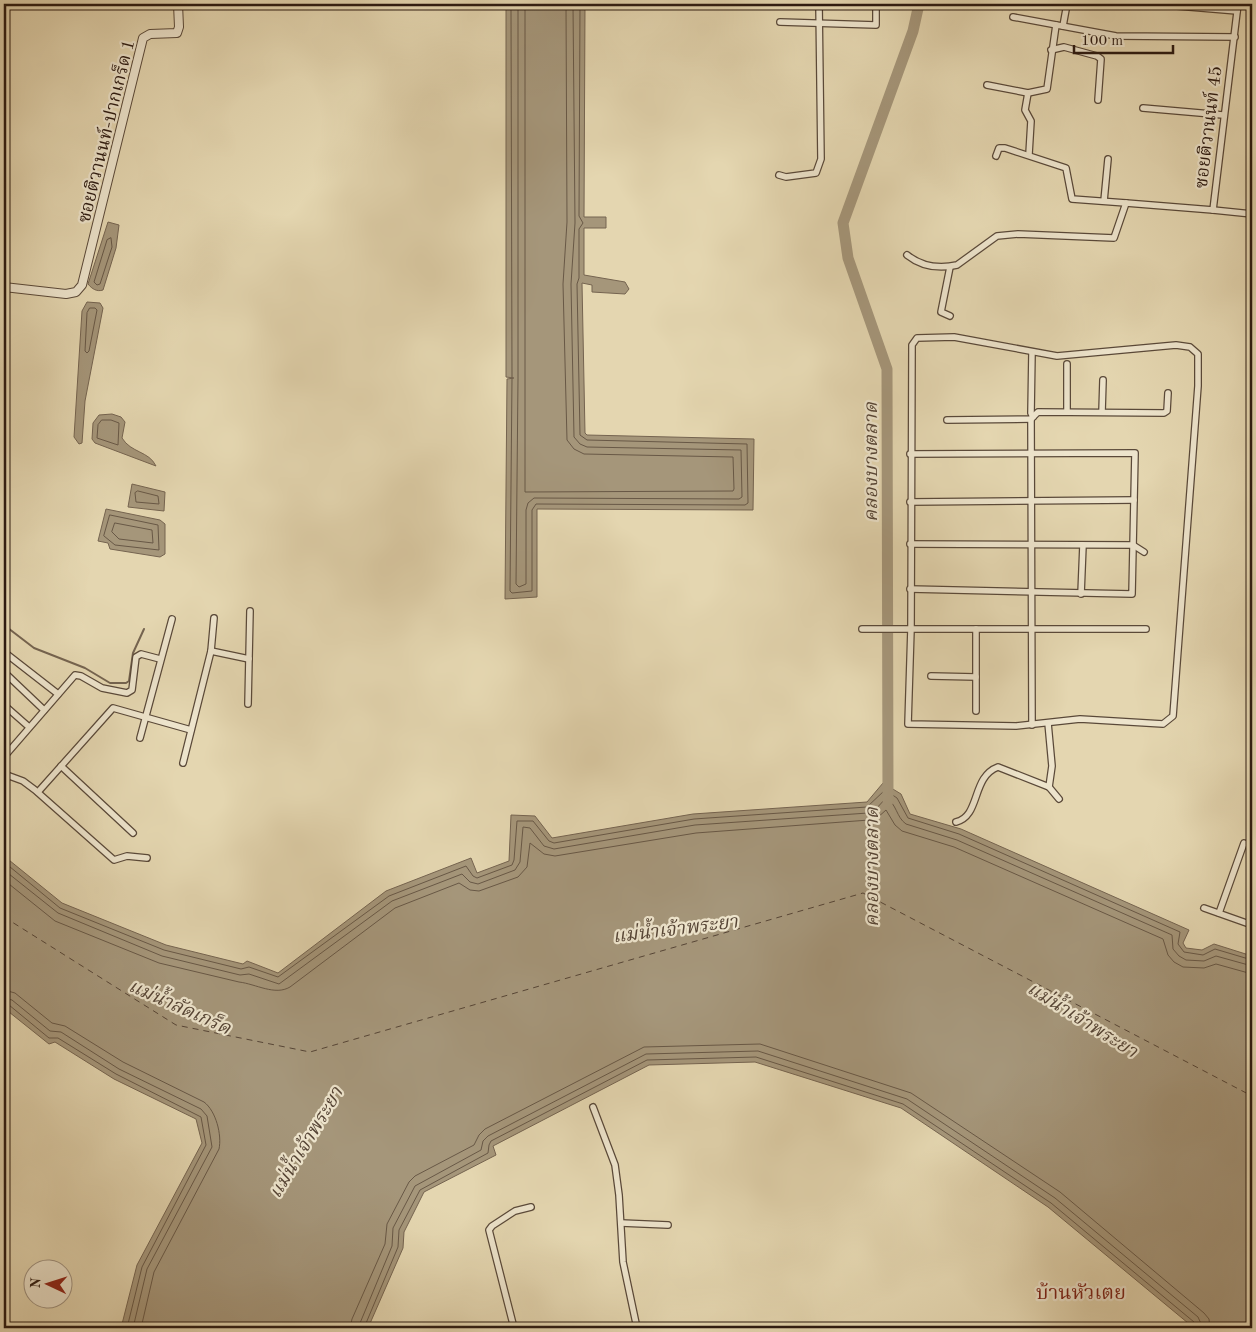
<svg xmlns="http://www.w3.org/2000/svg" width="1256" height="1332" viewBox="0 0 1256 1332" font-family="'Old Standard TT','Noto Serif Thai',serif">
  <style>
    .water { fill: #a5967a; stroke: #756450 }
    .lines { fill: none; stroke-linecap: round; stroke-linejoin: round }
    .shore { stroke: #685846; stroke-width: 1 }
    .stream { stroke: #756450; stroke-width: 2 }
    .river { stroke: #a5967a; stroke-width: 11 }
    .ferry { stroke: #564536; stroke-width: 1; stroke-dasharray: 6 5; stroke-linecap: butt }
    .minor-casing { stroke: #5a4939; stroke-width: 8 }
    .tertiary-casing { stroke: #5a4939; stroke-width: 10 }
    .minor { stroke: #ede4cc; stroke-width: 5.5 }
    .tertiary { stroke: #ede4cc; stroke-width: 8 }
    .labels { text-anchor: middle; stroke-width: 4.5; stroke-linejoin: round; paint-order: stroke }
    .street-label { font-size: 18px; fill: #2c1a11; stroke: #ede4cc }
    .water-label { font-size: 19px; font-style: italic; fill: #564536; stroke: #ede4cc }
    .quarter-label { font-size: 20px; fill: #7a1f14; stroke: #ede4cc }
  </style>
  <rect width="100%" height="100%" fill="#e4d6b0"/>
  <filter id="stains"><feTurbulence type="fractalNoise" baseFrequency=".004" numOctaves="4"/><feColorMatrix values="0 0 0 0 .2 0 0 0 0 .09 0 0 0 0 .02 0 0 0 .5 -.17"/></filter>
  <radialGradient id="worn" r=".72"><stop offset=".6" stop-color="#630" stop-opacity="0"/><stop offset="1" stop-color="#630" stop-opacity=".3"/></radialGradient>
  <g class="water">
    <polygon points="506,4 585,4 584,217 606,217 606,228 584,228 584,275 625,282 629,289 625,294 592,292 592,285 582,283 585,433 587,435 754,439 753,510 537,509 537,597 505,599 507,379 514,378 506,377"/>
    <path d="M 108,222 L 119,225 L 116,248 L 103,290 C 97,292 92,289 88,284 Z"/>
    <polygon points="87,302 100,303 103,308 85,401 82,443 79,444 74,437 82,311"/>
    <path d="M 112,414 L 121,417 L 125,422 L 122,438 C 131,453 149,451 156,466 L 95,443 L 92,439 L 93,423 L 99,415 Z"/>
    <polygon points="132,484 165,492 164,511 128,507"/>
    <polygon points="106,509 160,520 165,524 165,554 160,557 110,549 108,543 98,541"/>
    <polygon points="883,783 901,794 910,814 961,829 1189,930 1183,943 1186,948 1202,950 1214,944 1252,956 1252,1328 1194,1328 1048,1207 901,1108 755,1062 649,1065 493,1146 496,1155 424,1192 404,1232 403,1248 368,1328 121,1328 137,1265 202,1143 196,1119 114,1079 55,1042 49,1044 4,1008 4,856 62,903 166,945 243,964 247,961 278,973 386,891 471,858 477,873 509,861 511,815 535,816 552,838 693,814 867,802"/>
  </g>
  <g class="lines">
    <g class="shore">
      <polyline points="511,4 512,378 510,591 512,593 532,591 532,510 536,504 745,505 748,503 747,444 587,440 580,435 577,284 579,278 579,229 583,223 579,216 580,4"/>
      <polyline points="518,4 518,379 516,584 519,587 526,584 526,510 528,503 534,498 739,499 742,497 741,450 587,447 580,444 574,437 571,284 575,223 573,4"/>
      <polyline points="525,4 525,492 733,491 734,489 733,457 584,454 574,449 567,440 563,284 567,222 566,4"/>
      <polygon points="111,238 112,247 100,284 97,285 94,282 107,240"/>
      <polygon points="90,308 95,308 97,310 89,351 87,353 85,351 87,313"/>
      <polygon points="102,420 111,420 119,423 118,445 97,438 98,425"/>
      <polygon points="138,491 158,496 159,504 136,502 135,493"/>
      <polygon points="110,515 158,525 159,550 115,545 104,536"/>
      <polygon points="115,523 152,530 153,543 119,539 112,532"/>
      <polyline points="4,862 60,908 164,950 241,969 249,967 278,977 389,896 466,866 473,876 477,878 512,865 514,860 517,821 533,821 549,841 554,843 694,819 867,807 885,790 897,798 908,818 959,834 1180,932 1178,944 1184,952 1203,955 1215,949 1252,960"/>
      <path d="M 4,870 L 58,913 L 162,956 L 240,975 L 249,974 L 279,984 L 392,901 L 462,874 L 470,882 L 478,884 L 515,870 L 520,862 L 523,827 L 530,828 L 544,846 L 554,849 L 695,825 L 868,813 L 875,810 L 886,798 C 897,804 896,817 906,824 L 957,840 L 1172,935 L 1173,949 L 1179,956 L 1186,960 L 1204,961 L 1216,956 L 1252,966"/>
      <path d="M 4,880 L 55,921 L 159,963 L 239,982 C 256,984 275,996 290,987 L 395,908 L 459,883 L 470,890 L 479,891 L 518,877 L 527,867 L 530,843 L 544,854 L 555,856 L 696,833 L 869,820 L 877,818 L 886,810 L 895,825 L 902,831 L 954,847 L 1163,939 L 1168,955 L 1174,962 L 1183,967 L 1204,968 L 1216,964 L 1252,974"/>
      <path d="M 4,990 L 15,993 L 52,1023 L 65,1026 L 123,1062 L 204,1102 C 216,1111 222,1135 219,1149 L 154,1272 L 141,1328"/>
      <polyline points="4,998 12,1000 50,1031 61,1032 119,1069 201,1109 207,1116 212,1147 147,1269 133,1328"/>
      <polyline points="4,1004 9,1005 49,1038 58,1038 116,1074 201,1117 206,1145 142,1267 127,1328"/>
      <polyline points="350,1328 352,1319 385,1244 387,1224 409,1182 415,1176 474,1145 479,1135 485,1129 644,1047 760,1044 911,1093 1060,1192 1204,1313 1209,1319 1210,1328"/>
      <polyline points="358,1328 392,1246 393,1228 415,1186 481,1150 483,1141 488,1136 646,1054 758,1051 907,1099 1055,1198 1198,1317 1203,1328"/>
      <polyline points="364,1328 398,1247 399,1230 420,1190 488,1153 489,1145 491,1141 647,1060 756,1057 903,1104 1051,1203 1194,1322 1196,1328"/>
    </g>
    <polyline class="stream" points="4,625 34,648 85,668 110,683 126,683 129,681 133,653 144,629"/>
    <polyline class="river" points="888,801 887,369 848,258 843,223 913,31 919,4"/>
    <polyline class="ferry" points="4,917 176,1025 310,1052 863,893 1252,1096"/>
    <g class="minor-casing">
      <g id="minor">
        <polyline points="1153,4 1237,11"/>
        <polyline points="1013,17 1116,36 1235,37"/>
        <polyline points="780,22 876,25 876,4"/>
        <polyline points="1063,26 1067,4"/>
        <polyline points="1051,50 1064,47 1097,56 1101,59 1098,100"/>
        <polyline points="987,85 1028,93 1047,89 1056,25"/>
        <polyline points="1028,93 1025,110 1031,121 1029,154"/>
        <polyline points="1143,108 1223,115"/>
        <polyline points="996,156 999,148 1005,148 1066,168 1072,199 1126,203"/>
        <polyline points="779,175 786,177 816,173 821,159 819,4"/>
        <polyline points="1104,201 1108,159"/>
        <polyline points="1213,210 1252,214"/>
        <path d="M 907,255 C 921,266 939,269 957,265 L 997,236 L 1018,234 L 1114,238 L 1126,203 L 1213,210 L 1238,4"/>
        <polyline points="950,267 941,312 950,316"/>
        <polygon points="954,337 1057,356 1176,345 1190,347 1198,354 1198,386 1173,716 1163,724 1080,719 1016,726 908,724 911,629 912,345 917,338"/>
        <polyline points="1032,352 1031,413 1033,417"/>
        <polyline points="1067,411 1067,364"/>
        <polyline points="1102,412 1103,380"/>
        <polyline points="1031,419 1032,725"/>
        <polyline points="947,420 1031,419 1038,412 1164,413 1167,411 1168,393"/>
        <polyline points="910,454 1135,453 1132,594 910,589"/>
        <polyline points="910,502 1134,500"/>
        <polyline points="910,544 1133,545 1144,552"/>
        <polyline points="1081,594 1083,545"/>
        <polyline points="862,629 1146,629"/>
        <polyline points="211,651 249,659"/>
        <polyline points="4,652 58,694"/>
        <polyline points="4,672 44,710"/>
        <polyline points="931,676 976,677"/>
        <polyline points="248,704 250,611"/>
        <polyline points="4,705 29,727"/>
        <polyline points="976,711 976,629"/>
        <polyline points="4,717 9,710"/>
        <polyline points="1048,723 1052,766 1049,787"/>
        <polyline points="140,738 172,619"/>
        <polyline points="4,757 75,675 81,676 102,688 127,693 132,690 136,657 141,654 160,659"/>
        <polyline points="183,763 211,651 214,618"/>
        <polyline points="61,766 133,833"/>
        <polyline points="4,774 23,781 35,790 114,860 127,856 147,858"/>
        <polyline points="38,792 113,708 191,730"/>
        <path d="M 956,822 C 981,816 971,777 998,767 L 1049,787 L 1059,799"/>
        <polyline points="1204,908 1252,925"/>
        <polyline points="1219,913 1244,843"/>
        <polyline points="593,1107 615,1165 619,1195 623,1262 637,1328"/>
        <polyline points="621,1223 668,1225"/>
        <polyline points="514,1328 489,1230 492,1226 515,1211 531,1207"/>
      </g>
    </g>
    <g class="tertiary-casing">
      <polyline id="tertiary" points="4,287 66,294 76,292 82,285 143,38 150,34 177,33 179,27 178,4"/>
    </g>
    <use href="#minor" class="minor"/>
    <use href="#tertiary" class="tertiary"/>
  </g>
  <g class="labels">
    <g class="street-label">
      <text transform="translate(1208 127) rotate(-83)" y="6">ซอยติวานนท์ 45</text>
      <text transform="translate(106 131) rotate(-76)" y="6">ซอยติวานนท์-ปากเกร็ด 1</text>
    </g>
    <g class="water-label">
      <text transform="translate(870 462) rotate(-90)" y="7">คลองบางตลาด</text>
      <text transform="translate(871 867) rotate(-90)" y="7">คลองบางตลาด</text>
      <text transform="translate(675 928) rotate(-7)" y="7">แม่น้ำเจ้าพระยา</text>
      <text transform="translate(180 1006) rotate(24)" y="7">แม่น้ำลัดเกร็ด</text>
      <text transform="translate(1083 1019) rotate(32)" y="7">แม่น้ำเจ้าพระยา</text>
      <text transform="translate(305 1142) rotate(-59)" y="7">แม่น้ำเจ้าพระยา</text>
    </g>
    <g class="quarter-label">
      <text x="1081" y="1299">บ้านหัวเตย</text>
    </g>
  </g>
  <rect width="1256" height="1332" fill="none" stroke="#e4d6b0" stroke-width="20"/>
  <rect x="5" y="5" width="1246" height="1322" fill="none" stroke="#2c1a11" stroke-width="2.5"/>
  <rect x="10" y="10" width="1236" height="1312" fill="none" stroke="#2c1a11"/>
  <g transform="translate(48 1284) rotate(274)"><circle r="24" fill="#ede4cc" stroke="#a09381"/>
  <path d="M0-4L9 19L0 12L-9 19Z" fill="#8f2418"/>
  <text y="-8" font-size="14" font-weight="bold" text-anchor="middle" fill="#2c1a11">N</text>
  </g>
  <path d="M1074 45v8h99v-8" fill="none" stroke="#2c1a11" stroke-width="2.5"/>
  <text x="1081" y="45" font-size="15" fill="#2c1a11" stroke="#ede4cc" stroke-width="4" paint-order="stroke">100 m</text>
  <rect width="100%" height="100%" filter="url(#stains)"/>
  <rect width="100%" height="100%" fill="url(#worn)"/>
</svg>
